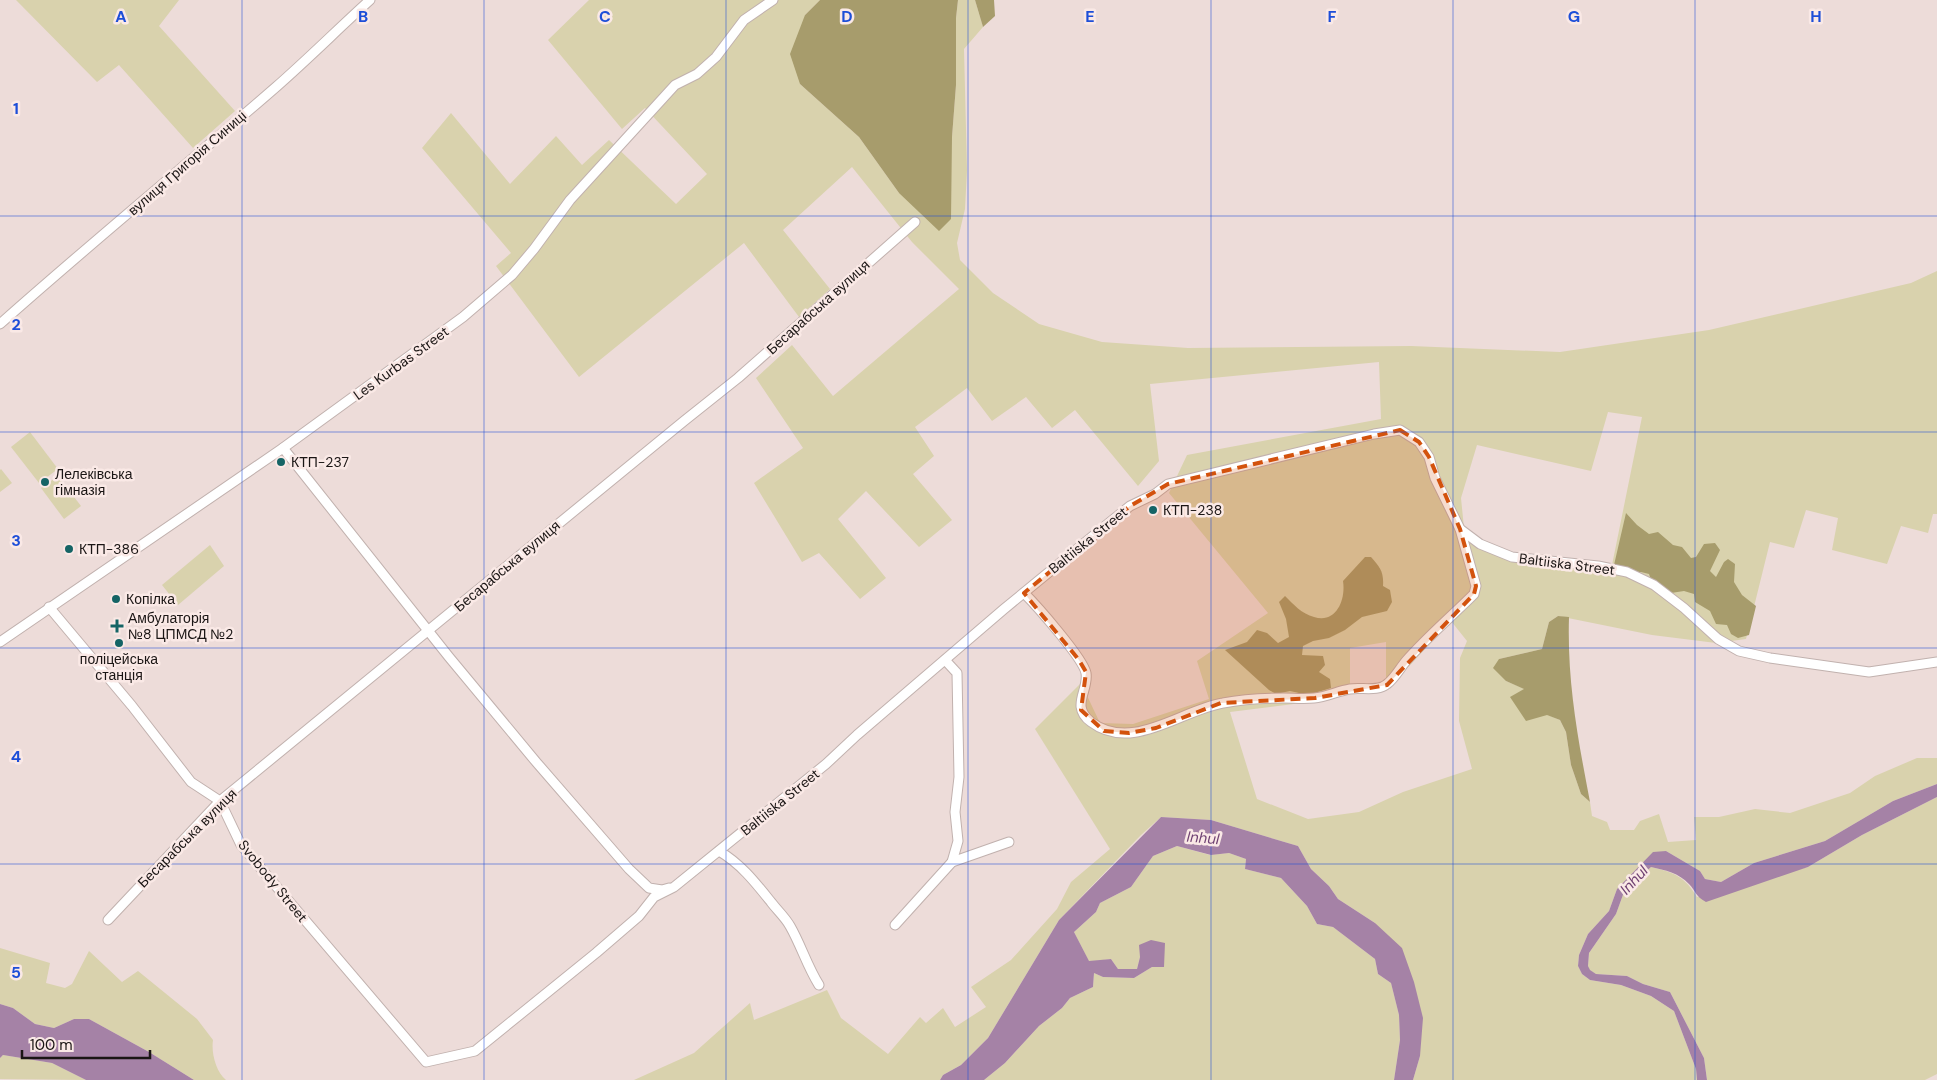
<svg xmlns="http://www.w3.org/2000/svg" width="1937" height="1080" viewBox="0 0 1937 1080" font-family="'DM Sans',sans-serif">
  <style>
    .green { fill: #d9d2ad; fill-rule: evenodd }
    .forest { fill: #a79c6c }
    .water { fill: #a582a6 }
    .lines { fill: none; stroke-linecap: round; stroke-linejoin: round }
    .street-casing { stroke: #c1b1ae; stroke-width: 11 }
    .street { stroke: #fff; stroke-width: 9 }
    .marked { fill: #d3520d; fill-opacity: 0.2; stroke: #d3520d; stroke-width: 4; stroke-dasharray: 10 6; stroke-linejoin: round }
    .grid { fill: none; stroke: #1d4ed8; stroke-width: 1; stroke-opacity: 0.55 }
    .poi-dot { fill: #156465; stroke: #fae9e6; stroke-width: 2 }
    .labels { text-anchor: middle; stroke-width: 5; stroke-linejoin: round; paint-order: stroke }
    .street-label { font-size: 14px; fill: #1a1514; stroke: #fae9e6 }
    .poi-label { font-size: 14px; fill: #1a1514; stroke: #fae9e6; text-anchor: start }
    .water-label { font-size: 15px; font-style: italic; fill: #704273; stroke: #fae9e6 }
    .grid-label { font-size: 16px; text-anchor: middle; font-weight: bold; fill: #1d4ed8; stroke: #fae9e6; stroke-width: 5; stroke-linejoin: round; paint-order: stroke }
  </style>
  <rect width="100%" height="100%" fill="#eddcd9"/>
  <g class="green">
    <polygon points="16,0 179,0 159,26 235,111 193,148 119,65 97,82"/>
    <path d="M 589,0 L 820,0 L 805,15 L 800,84 L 859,137 L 899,193 L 952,137 L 956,85 L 956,18 L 958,0 L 975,0 L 983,27 L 964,49 L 967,170 L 965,209 L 957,243 L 960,260 L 993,293 L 1039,324 L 1102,342 L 1188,348 L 1411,346 L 1560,352 L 1709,330 L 1911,283 L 1937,271 L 1937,514 L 1933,514 L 1928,533 L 1901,526 L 1887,564 L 1832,550 L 1838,518 L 1806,510 L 1794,548 L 1770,542 L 1746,639 L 1716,643 L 1652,635 L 1558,616 L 1549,622 L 1542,649 L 1499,659 L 1506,681 L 1525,689 L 1548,715 L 1560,720 L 1566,732 L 1571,765 L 1581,794 L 1590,802 L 1592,816 L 1607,822 L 1610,830 L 1634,830 L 1640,821 L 1659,814 L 1668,842 L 1696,840 L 1694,817 L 1719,817 L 1755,809 L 1790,813 L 1850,793 L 1875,776 L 1917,758 L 1937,758 L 1937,784 L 1893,801 L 1825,841 L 1754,863 L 1721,882 L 1705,879 L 1700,871 L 1666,851 L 1617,889 L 1609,911 L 1588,934 L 1579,955 L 1578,966 L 1582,974 L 1590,980 L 1621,985 L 1651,996 L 1674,1011 L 1696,1069 L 1697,1080 L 1413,1080 L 1420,1056 L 1375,923 L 1338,899 L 1329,886 L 1311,869 L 1298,846 L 1211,820 L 1161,817 L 1141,835 L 1059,920 L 988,1038 L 961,1065 L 943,1075 L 940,1080 L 634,1080 L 694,1053 L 750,1003 L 754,1020 L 827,990 L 841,1018 L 888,1054 L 920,1017 L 926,1023 L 943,1008 L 955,1027 L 986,1007 L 971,987 L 1011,960 L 1057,909 L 1071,882 L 1110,849 L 1035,729 L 1081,683 L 1100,723 L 1133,724 L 1209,699 L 1197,661 L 1268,613 L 1169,493 L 1187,455 L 1381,419 L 1379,362 L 1150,384 L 1159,461 L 1138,486 L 1075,410 L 1052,428 L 1026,397 L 992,421 L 967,388 L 915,427 L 934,456 L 913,474 L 952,520 L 919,547 L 866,491 L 838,519 L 886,578 L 860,599 L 819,553 L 802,562 L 754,483 L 803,448 L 756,378 L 792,345 L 833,396 L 959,289 L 912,242 L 852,167 L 783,230 L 830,289 L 799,317 L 744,243 L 579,377 L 496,266 L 511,253 L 422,148 L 451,113 L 510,184 L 556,136 L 582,165 L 609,140 L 676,204 L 707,174 L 645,108 L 622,129 L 548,40 ZM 1608,412 L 1642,417 L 1610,575 L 1576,567 L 1512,560 L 1465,538 L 1461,498 L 1477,445 L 1591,471 ZM 1451,621 L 1467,641 L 1460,658 L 1459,721 L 1472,769 L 1403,792 L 1359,812 L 1308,819 L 1257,799 L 1230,712 L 1317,701 L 1350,692 L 1350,648 L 1386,642 L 1386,691 Z"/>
    <polygon points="30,432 58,469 39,483 11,447"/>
    <polygon points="1,469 12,483 0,492 0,470"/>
    <polygon points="58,476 81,506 64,519 41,488"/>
    <polygon points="210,545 224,566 178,605 162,585"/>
    <path d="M 1937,797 L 1937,1074 L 1925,1080 L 1707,1080 L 1704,1058 L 1670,992 L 1643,984 L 1627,976 L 1596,974 L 1589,970 L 1588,966 L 1589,953 L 1616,914 L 1624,892 L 1651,867 C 1674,872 1685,877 1697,897 L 1808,867 L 1862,835 Z"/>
    <polygon points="1177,846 1210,855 1229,853 1246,859 1245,869 1281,878 1307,906 1317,924 1333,927 1375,959 1378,974 1391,983 1399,1015 1400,1040 1394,1080 984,1080 1005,1063 1039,1026 1062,1008 1070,998 1093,987 1094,973 1103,977 1134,978 1152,967 1140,957 1137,969 1118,969 1111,959 1089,962 1074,932 1096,912 1100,903 1131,887 1153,856"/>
    <path d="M 0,948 L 50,963 L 46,983 L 65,988 L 72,984 L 89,951 L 122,982 L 138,971 L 197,1019 L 213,1040 C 211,1053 216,1072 226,1080 L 194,1080 L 149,1052 L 89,1019 L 74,1019 L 54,1028 L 35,1024 L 13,1008 L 0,1004 Z"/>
    <polygon points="3,1055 52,1063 86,1080 0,1079 0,1058"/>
  </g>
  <g class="forest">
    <polygon points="820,0 958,0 956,18 956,85 952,137 951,219 939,231 899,193 859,137 800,84 790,54 805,15"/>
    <polygon points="975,0 994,0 995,16 983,27"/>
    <polygon points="1626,513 1637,525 1649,534 1658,532 1673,545 1682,547 1691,558 1696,557 1704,544 1715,543 1720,550 1710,571 1716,577 1724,562 1728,559 1735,564 1734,582 1742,595 1756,606 1749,635 1738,638 1731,634 1727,625 1716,624 1710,611 1695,602 1694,594 1684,591 1671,593 1651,580 1649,574 1641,572 1635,573 1614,565"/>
    <path d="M 1365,557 L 1371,557 C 1380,567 1384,572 1383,586 L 1390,590 L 1392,602 L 1387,611 L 1362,617 L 1345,630 L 1329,638 L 1313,641 L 1303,646 L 1302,655 L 1323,656 L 1325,665 L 1319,672 L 1330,679 L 1331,688 L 1308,695 L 1290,691 L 1276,694 L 1269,690 L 1225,650 L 1247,642 L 1257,630 L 1267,633 L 1278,643 L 1289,637 L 1286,619 L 1279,602 L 1285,596 C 1293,604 1302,614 1314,617 C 1336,624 1346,600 1343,581 Z"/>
    <path d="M 1558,616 L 1569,617 C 1567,682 1578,739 1590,802 L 1581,794 L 1571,765 L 1566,732 L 1560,720 L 1547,715 L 1526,721 L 1510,697 L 1524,689 L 1506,681 L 1493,668 L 1499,659 L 1542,649 L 1549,622 Z"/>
  </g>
  <g class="water">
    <path d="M 1937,784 L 1937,797 L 1862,835 L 1808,867 L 1706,902 C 1695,896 1696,891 1689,884 C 1679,873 1665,870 1651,867 L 1624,892 L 1616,914 L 1589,953 L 1588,966 L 1590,970 L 1596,974 L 1627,976 L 1643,984 L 1670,992 L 1704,1058 L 1707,1080 L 1697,1080 L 1696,1069 L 1674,1011 L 1651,996 L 1621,985 L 1590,980 L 1582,974 L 1578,966 L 1579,955 L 1588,934 L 1609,911 L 1617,889 L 1653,852 L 1666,851 L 1700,871 L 1705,879 L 1721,882 L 1754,863 L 1825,841 L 1893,801 Z"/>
    <polygon points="1161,817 1211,820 1298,846 1311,869 1329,886 1338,899 1375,923 1402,948 1414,982 1423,1018 1420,1056 1413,1080 1394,1080 1400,1040 1399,1015 1391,983 1378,974 1375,959 1333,927 1317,924 1307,906 1281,878 1245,869 1246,859 1229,853 1211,855 1177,846 1153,856 1131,887 1100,903 1096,912 1074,932 1089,961 1111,959 1118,969 1137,969 1140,957 1139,945 1151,940 1165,943 1164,967 1152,967 1134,978 1103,977 1094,973 1093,987 1070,998 1062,1008 1039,1026 1005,1063 984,1080 940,1080 943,1075 961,1065 988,1038 1059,920"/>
    <polygon points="0,1004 13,1008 35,1024 54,1028 74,1019 89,1019 149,1052 194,1080 86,1080 52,1063 3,1055 0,1058"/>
  </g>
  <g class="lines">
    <g class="street-casing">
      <g id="street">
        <path d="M 0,324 C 91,243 184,167 276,87 C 308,59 338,29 370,0"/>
        <polyline points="283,448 449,657 537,763 629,869 649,888 662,890 669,888"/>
        <path d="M 1024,593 C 1036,605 1083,658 1086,673 C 1089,691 1070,706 1091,722 C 1132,753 1181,710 1223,703 C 1243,699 1263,698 1283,698 C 1293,698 1304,699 1314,698 C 1326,697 1338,691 1350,689 C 1361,687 1378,692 1387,684 C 1395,678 1400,668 1406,661 C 1427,637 1452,616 1474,594 L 1476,586 L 1460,529"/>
        <polyline points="49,607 132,706 191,782 220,801 241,845 426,1062 475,1051 596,953 639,916 654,897 674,887 826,764 857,735 1004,609 1104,527 1130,506 1155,494 1168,484 1374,434 1400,430 1419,442 1429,457 1435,478 1460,529 1480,544 1512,557 1598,566 1627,572 1654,585 1684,608 1718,639 1739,651 1770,658 1869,672 1937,662"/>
        <polyline points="0,642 283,448 463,317 512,275 534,249 570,200 675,85 697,74 716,57 744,20 773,0"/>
        <polyline points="945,660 957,673 959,777 955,812 958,841 952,862"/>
        <path d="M 719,851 C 741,864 755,882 771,902 C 777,910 785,917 790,926 C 801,945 807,966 819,985"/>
        <polyline points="108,920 220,801 684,421 738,378 915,222"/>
        <polyline points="895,925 952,862 1009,842"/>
      </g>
    </g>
    <use href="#street" class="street"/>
  </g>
  <path class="marked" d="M 1400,430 L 1419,442 L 1429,457 L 1460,529 L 1476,586 L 1474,594 L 1387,685 L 1315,698 L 1221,703 L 1156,728 L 1129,733 L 1104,731 L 1081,710 L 1086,672 L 1079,660 L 1024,593 L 1130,506 L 1168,484 Z"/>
  <path class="grid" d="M 242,0 L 242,1080M 484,0 L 484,1080M 726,0 L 726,1080M 968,0 L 968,1080M 1211,0 L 1211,1080M 1453,0 L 1453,1080M 1695,0 L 1695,1080M 0,216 L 1937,216M 0,432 L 1937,432M 0,648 L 1937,648M 0,864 L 1937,864"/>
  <g class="poi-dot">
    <circle cx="281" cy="462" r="5"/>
    <circle cx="45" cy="482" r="5"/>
    <circle cx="1153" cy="510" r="5"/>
    <circle cx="69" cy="549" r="5"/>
    <circle cx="116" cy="599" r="5"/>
    <path d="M114.5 618.5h5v5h5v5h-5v5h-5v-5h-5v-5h5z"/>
    <circle cx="119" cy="643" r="5"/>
  </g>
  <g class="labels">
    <g class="street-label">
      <text transform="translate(187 163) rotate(-41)" y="5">вулиця Григорія Синиці</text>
      <text transform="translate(818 307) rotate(-42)" y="5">Бесарабська вулиця</text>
      <text transform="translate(401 363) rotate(-36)" y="5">Les Kurbas Street</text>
      <text transform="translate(1088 540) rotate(-39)" y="5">Baltiiska Street</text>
      <text transform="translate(1567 564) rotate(7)" y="5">Baltiiska Street</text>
      <text transform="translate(507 566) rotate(-40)" y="5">Бесарабська вулиця</text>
      <text transform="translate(780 802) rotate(-39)" y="5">Baltiiska Street</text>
      <text transform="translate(187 838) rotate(-45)" y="5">Бесарабська вулиця</text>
      <text transform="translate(273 881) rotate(51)" y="5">Svobody Street</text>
    </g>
    <g class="poi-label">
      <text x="291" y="467">КТП-237</text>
      <text x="55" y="479">Лелеківська<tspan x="55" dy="16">гімназія</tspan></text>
      <text x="1163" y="515">КТП-238</text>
      <text x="79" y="554">КТП-386</text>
      <text x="126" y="604">Копілка</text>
      <text x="128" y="623">Амбулаторія<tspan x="128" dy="16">№8 ЦПМСД №2</tspan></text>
      <text x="119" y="664" text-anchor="middle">поліцейська<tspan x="119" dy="16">станція</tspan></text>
    </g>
    <g class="water-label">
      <text transform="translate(1203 838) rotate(5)" y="5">Inhul</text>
      <text transform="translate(1634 880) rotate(-47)" y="5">Inhul</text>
    </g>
  </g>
  <g class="grid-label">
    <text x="121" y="22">A</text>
    <text x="363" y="22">B</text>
    <text x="605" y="22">C</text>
    <text x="847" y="22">D</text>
    <text x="1090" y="22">E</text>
    <text x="1332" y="22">F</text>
    <text x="1574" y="22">G</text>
    <text x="1816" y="22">H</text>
    <text x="16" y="114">1</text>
    <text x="16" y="330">2</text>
    <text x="16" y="546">3</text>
    <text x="16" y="762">4</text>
    <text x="16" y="978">5</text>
  </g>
  <path d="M22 1050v8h128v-8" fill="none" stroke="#1a1514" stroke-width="2.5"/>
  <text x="30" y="1050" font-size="15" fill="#1a1514" stroke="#fae9e6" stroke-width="4" paint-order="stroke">100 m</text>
</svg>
